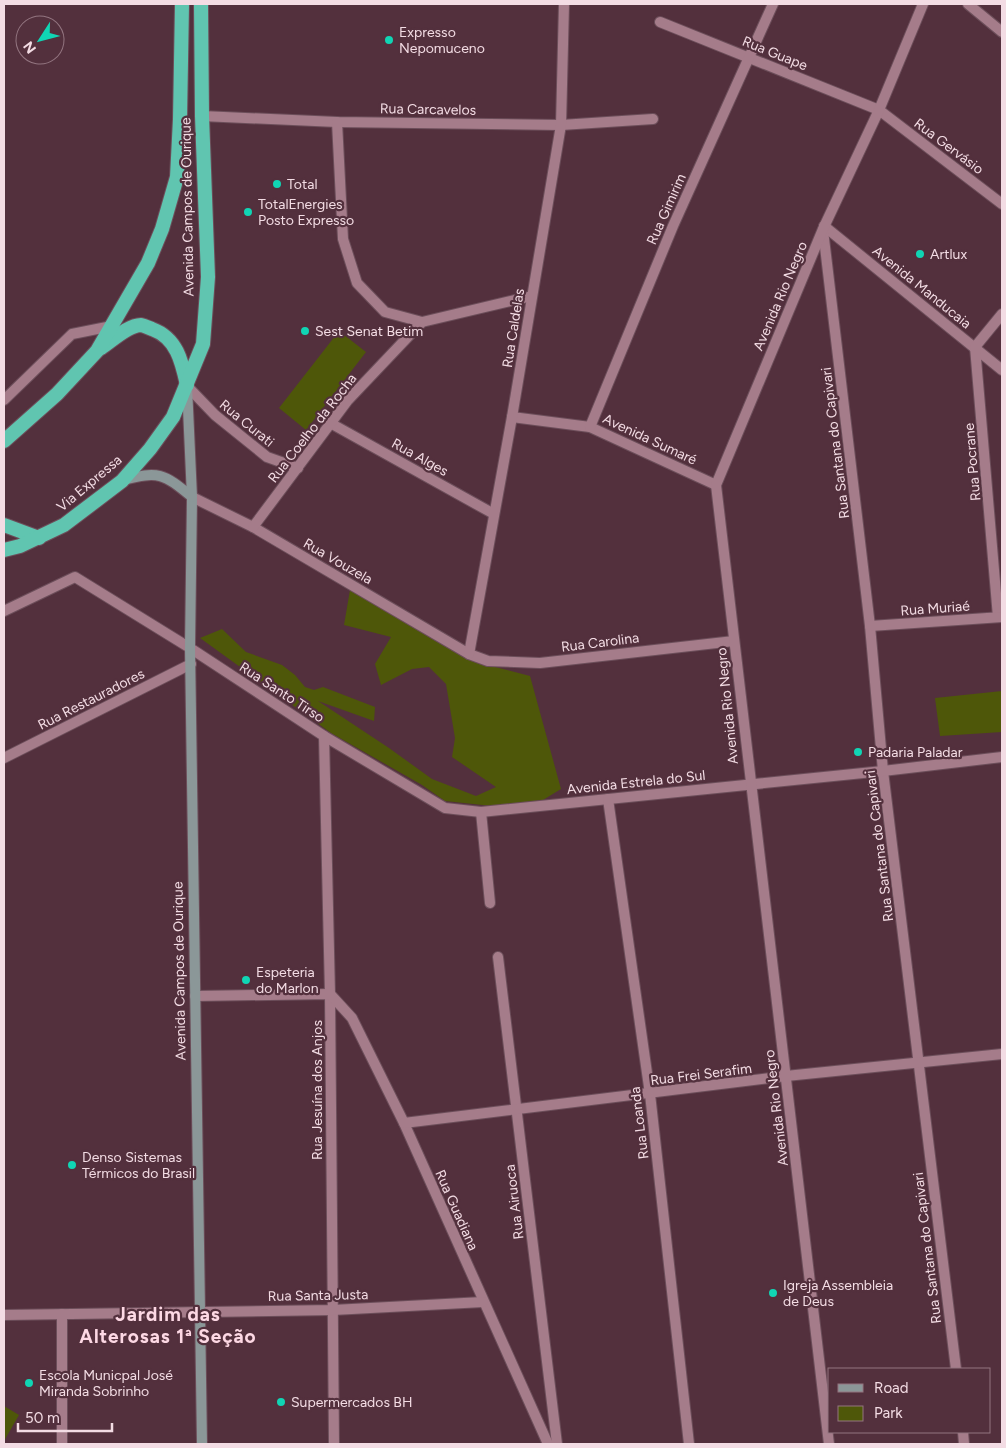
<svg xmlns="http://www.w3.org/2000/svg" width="1006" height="1448" viewBox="0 0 1006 1448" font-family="Figtree,sans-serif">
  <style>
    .green { fill: #4e5709 }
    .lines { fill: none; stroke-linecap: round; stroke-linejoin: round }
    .minor-casing { stroke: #6c4e5a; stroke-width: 12 }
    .secondary-casing { stroke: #6c4e5a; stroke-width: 12 }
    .trunk-casing { stroke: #6c4e5a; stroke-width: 16 }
    .minor { stroke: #a57c8a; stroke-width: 10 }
    .secondary { stroke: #8b9798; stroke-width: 10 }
    .trunk { stroke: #60c5b0; stroke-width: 14 }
    .poi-dot { fill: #10d5b4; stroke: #53303d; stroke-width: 2 }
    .labels { text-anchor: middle; stroke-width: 4.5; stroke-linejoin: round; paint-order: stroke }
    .poi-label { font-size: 14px; fill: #f3dce4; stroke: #53303d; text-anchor: start }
    .street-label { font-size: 14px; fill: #f3dce4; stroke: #53303d }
    .district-label { font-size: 19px; font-weight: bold; letter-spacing: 1px; fill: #fdd8e4; stroke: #53303d }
  </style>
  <rect width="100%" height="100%" fill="#53303d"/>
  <g class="green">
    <polygon points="339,331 366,352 306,430 279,408"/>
    <polygon points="350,590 444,646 491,666 530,676 561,789 543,800 492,806 445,801 422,785 331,733 200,638 222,629 246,652 282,665 295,675 305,687 314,690 323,687 375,707 374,721 318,701 389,748 432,779 476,796 496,787 452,757 455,738 446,684 429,667 412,669 381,685 375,664 391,637 344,625"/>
    <polygon points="1002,691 1002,732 940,736 935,698"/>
    <polygon points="4,1406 19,1415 4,1441"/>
  </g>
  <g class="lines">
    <g class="minor-casing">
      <g id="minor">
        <polyline points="968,4 1002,32"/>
        <polyline points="660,22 879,110 1002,204"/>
        <polyline points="202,116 337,122 561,125 653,119"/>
        <polyline points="337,122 343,239 357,283 385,312 422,322"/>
        <polyline points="824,226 1002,370"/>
        <polyline points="823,230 870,626 883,771 956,1369"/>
        <polyline points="187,386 215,415 267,457 298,468"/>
        <polyline points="4,400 72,334 112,326"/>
        <polyline points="512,417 590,427 716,485"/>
        <polyline points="332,424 494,514"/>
        <polyline points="590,427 673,226 773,4"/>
        <polyline points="192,497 253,527 469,654 488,661 540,663 734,641"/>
        <polyline points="253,527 348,400 422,322 532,296"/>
        <polyline points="4,611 75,577 190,648 324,736 445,808 481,812 883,771 1002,757"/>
        <polyline points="998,617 975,347 1002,314"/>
        <polyline points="870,626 1002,617"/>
        <polyline points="469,654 512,417 561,125 564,4"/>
        <polyline points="324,736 330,994 334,1444"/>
        <polyline points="4,758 191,664"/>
        <polyline points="608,799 650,1094 689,1444"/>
        <polyline points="481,812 490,903"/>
        <polyline points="498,957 557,1444"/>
        <polyline points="195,996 330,994 352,1018 404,1123 548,1444"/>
        <polyline points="404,1123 786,1076 1002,1054"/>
        <polyline points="62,1314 62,1444"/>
        <polyline points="4,1315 333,1310 483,1302"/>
        <polyline points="963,1432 964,1444"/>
        <polyline points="829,1444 716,485 823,229 879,110 923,4"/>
      </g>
    </g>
    <g class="secondary-casing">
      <g id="secondary">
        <polyline points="187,386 192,497 190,648 202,1444"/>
        <path d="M 123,480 C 159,471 163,473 192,497"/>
      </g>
    </g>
    <g class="trunk-casing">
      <g id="trunk">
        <path d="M 101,348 C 112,341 128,325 141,325 C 145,326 149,328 152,329 C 177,338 182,362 187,385"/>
        <polyline points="4,441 57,394 97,351 148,263 162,229 177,177 180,119 182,4"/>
        <polyline points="4,525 39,538"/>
        <polyline points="4,550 20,546 64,525 122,481 150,449 173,417 203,344 208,277 202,116 201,4"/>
      </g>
    </g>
    <use href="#minor" class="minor"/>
    <use href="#secondary" class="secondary"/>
    <use href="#trunk" class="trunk"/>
  </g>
  <g class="poi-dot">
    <circle cx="389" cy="40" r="5"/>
    <circle cx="277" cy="184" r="5"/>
    <circle cx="248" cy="212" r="5"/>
    <circle cx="920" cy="254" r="5"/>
    <circle cx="305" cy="331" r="5"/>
    <circle cx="858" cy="752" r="5"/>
    <circle cx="246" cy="980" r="5"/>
    <circle cx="72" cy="1165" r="5"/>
    <circle cx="773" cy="1293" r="5"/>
    <circle cx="29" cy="1383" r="5"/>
    <circle cx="281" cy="1402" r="5"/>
  </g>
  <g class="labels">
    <g class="poi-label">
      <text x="399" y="37">Expresso<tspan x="399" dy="16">Nepomuceno</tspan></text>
      <text x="287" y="189">Total</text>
      <text x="258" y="209">TotalEnergies<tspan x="258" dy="16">Posto Expresso</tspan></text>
      <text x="930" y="259">Artlux</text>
      <text x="315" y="336">Sest Senat Betim</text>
      <text x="868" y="757">Padaria Paladar</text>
      <text x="256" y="977">Espeteria<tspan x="256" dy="16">do Marlon</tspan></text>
      <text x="82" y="1162">Denso Sistemas<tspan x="82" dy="16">Térmicos do Brasil</tspan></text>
      <text x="783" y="1290">Igreja Assembleia<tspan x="783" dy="16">de Deus</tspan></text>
      <text x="39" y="1380">Escola Municpal José<tspan x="39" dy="16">Miranda Sobrinho</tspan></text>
      <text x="291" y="1407">Supermercados BH</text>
    </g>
    <g class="street-label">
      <text transform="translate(775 53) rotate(22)" y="5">Rua Guape</text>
      <text transform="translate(428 109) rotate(1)" y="5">Rua Carcavelos</text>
      <text transform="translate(949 146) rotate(37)" y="5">Rua Gervásio</text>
      <text transform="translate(187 207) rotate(-91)" y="5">Avenida Campos de Ourique</text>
      <text transform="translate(666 209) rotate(-66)" y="5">Rua Gimirim</text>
      <text transform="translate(922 287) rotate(39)" y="5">Avenida Manducaia</text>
      <text transform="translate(780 296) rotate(-67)" y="5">Avenida Rio Negro</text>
      <text transform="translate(513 328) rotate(-81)" y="5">Rua Caldelas</text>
      <text transform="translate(247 423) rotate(39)" y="5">Rua Curati</text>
      <text transform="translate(312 428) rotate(-52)" y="5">Rua Coelho da Rocha</text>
      <text transform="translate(650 439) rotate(25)" y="5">Avenida Sumaré</text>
      <text transform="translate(835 443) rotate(-97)" y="5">Rua Santana do Capivari</text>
      <text transform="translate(420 457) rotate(29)" y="5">Rua Alges</text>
      <text transform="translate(972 462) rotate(-95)" y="5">Rua Pocrane</text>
      <text transform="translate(89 483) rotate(-40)" y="5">Via Expressa</text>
      <text transform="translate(338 561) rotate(30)" y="5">Rua Vouzela</text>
      <text transform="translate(935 608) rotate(-4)" y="5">Rua Muriaé</text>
      <text transform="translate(600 642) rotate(-7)" y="5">Rua Carolina</text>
      <text transform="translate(282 692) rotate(33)" y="5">Rua Santo Tirso</text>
      <text transform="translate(91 699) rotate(-27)" y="5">Rua Restauradores</text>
      <text transform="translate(727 706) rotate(-96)" y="5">Avenida Rio Negro</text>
      <text transform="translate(636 782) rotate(-6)" y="5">Avenida Estrela do Sul</text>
      <text transform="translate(879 846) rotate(-97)" y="5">Rua Santana do Capivari</text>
      <text transform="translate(179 971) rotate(-91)" y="5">Avenida Campos de Ourique</text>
      <text transform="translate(701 1074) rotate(-7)" y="5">Rua Frei Serafim</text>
      <text transform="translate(317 1090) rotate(-90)" y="5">Rua Jesuína dos Anjos</text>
      <text transform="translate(776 1108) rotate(-97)" y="5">Avenida Rio Negro</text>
      <text transform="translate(639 1123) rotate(-97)" y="5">Rua Loanda</text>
      <text transform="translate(514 1202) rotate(-97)" y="5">Rua Airuoca</text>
      <text transform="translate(457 1210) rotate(66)" y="5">Rua Guadiana</text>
      <text transform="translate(927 1248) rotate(-97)" y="5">Rua Santana do Capivari</text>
      <text transform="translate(318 1295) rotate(-1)" y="5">Rua Santa Justa</text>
    </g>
    <g class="district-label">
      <text x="168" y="1321">Jardim das<tspan x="168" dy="22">Alterosas 1ª Seção</tspan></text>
    </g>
  </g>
  <rect width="1006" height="1448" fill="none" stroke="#f3dce4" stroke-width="10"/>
  <rect x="828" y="1368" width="162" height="65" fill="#53303d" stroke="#937580"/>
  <rect x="838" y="1384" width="25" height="8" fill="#8b9798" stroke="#937580"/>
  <text x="874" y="1393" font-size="15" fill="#f3dce4">Road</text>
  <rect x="838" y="1406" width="25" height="15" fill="#4e5709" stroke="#937580"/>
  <text x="874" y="1418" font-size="15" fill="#f3dce4">Park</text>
  <g transform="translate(40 40) rotate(234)"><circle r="24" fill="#53303d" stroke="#937580"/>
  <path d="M0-4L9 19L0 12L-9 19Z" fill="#10d5b4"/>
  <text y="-8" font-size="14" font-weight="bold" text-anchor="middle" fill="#f3dce4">N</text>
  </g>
  <path d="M18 1423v8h94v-8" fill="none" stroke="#f3dce4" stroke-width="2.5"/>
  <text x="25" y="1423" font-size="15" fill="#f3dce4" stroke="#53303d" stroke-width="4" paint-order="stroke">50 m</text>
</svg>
